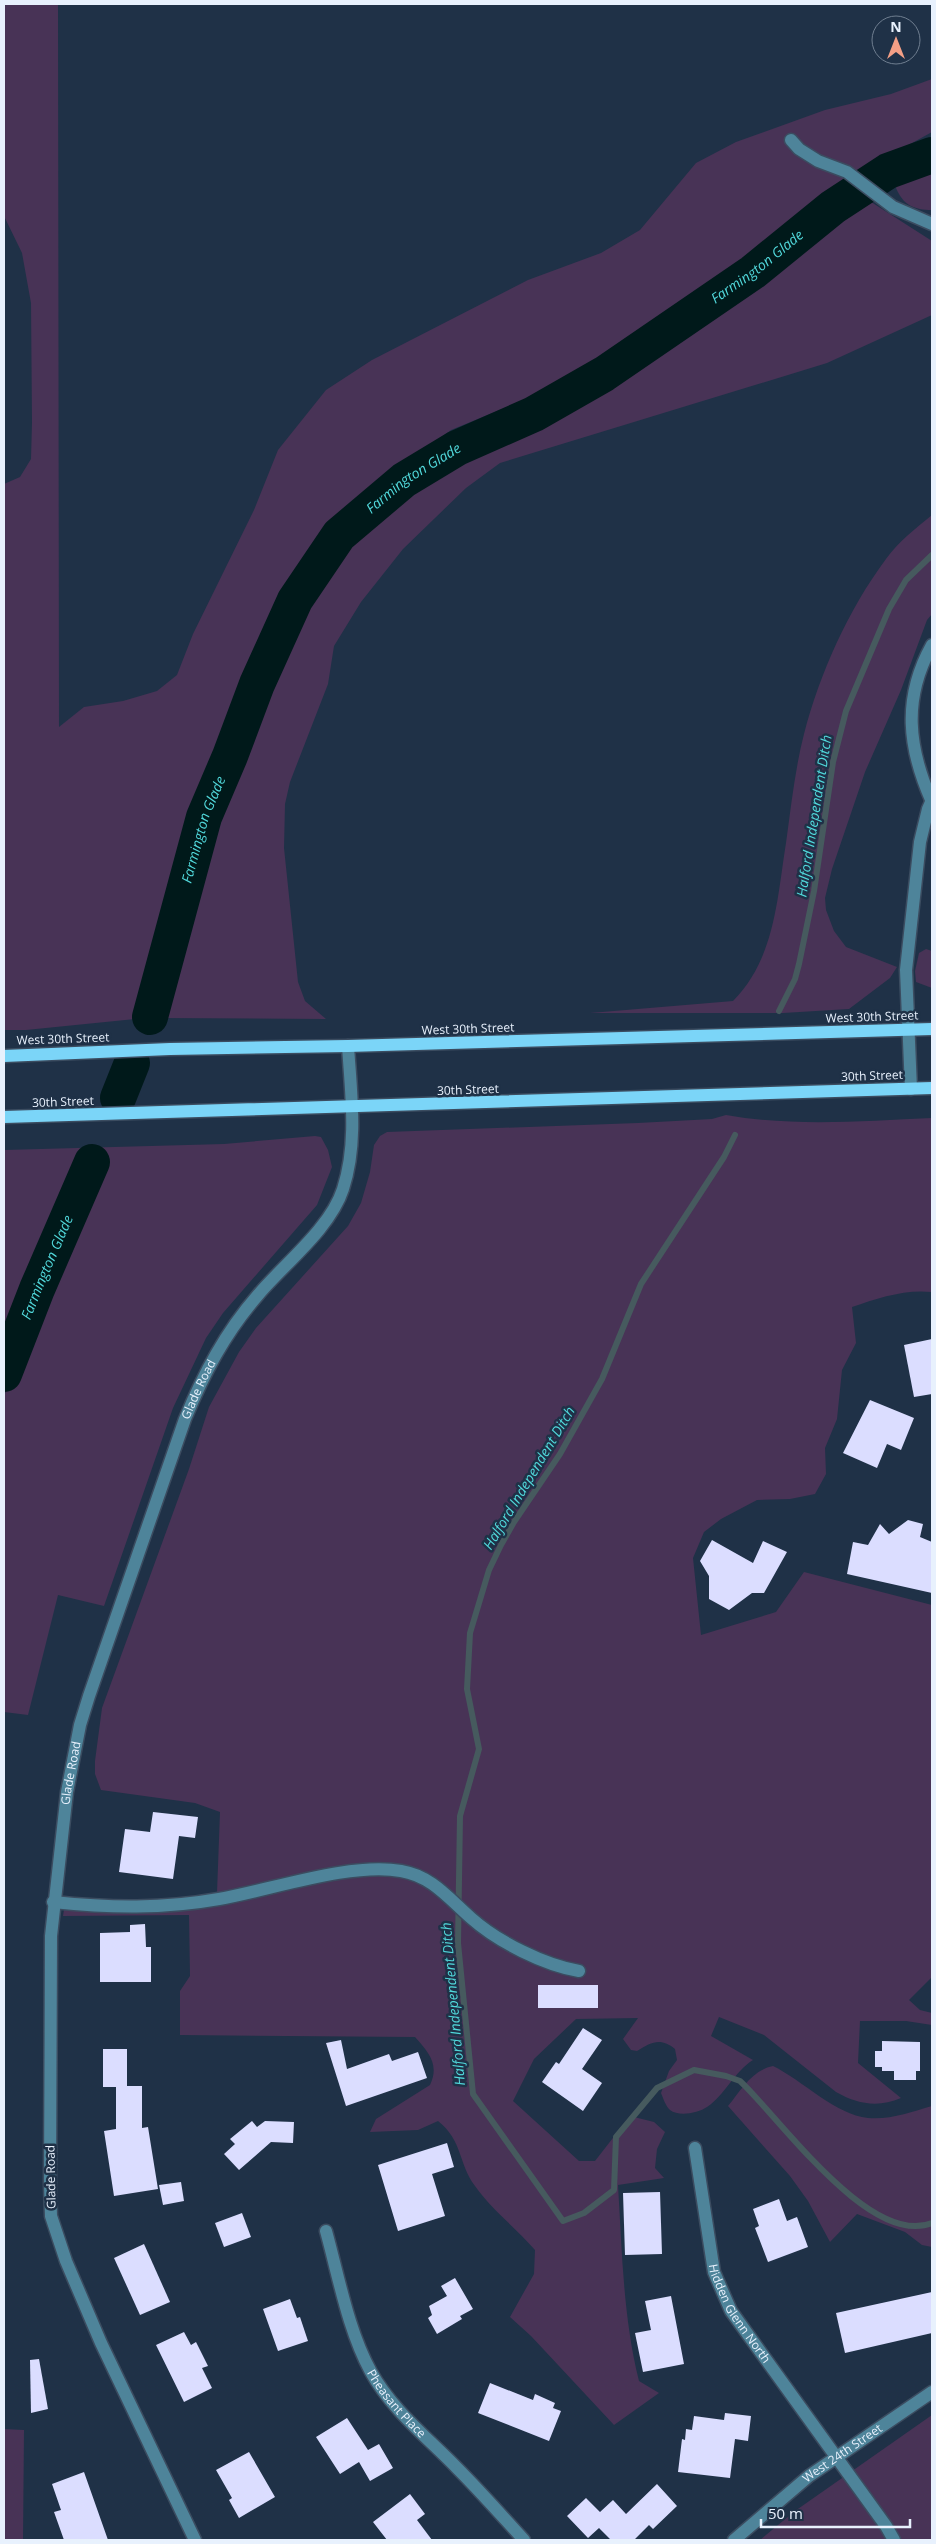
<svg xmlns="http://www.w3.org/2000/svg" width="936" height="2544" viewBox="0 0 936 2544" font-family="'Open Sans',sans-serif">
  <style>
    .green { fill: #483356 }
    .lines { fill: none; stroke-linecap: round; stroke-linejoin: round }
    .stream { stroke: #465a5e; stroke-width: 6 }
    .river { stroke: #00191a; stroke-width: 36 }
    .building { fill: #dbddff }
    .minor-casing { stroke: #3b4c60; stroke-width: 15 }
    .major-casing { stroke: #3b4c60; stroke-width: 15 }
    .minor { stroke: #4e849a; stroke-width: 12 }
    .major { stroke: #7bd5f8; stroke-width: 12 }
    .labels { text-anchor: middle; stroke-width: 5; stroke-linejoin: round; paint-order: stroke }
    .street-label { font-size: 12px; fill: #e8f1fd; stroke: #1f3147 }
    .water-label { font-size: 14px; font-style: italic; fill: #51d9dc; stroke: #1f3147 }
  </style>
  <rect width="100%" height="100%" fill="#1f3147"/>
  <g class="green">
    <polygon points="4,4 58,4 59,727 84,707 123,701 157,691 177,675 193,634 254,510 278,450 326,390 372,360 528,280 601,253 640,230 696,163 736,142 825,110 891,94 932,79 932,132 863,170 784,231 751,261 696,296 628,350 589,373 451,430 405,463 347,511 289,583 246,671 191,836 177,897 146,995 145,1018 26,1030 4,1030 4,484 20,477 31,459 32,423 31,303 22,253 4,216"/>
    <path d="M 932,173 L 932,210 C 914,210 903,205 896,188 L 899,180 Z"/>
    <polygon points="868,200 932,241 932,315 827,363 500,463 466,488 403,549 361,602 334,646 328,684 290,782 285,804 284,848 298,982 305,1001 326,1019 158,1018 184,932 191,895 210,824 264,702 285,645 333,554 374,515 452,457 481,444 513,435 598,391 638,362 703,321 795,250"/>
    <path d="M 932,515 L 932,614 L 927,620 L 901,690 L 865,772 L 832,869 L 825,898 L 826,910 L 834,931 L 846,947 L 897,967 L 890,978 L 849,1009 L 783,1013 L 590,1013 L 733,1001 C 775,959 777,899 786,843 C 791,807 795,769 804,734 C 820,673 848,610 886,559 C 898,542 916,528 932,515 Z"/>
    <polygon points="926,949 932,951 932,988 916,982 915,971 919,953"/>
    <path d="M 726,1115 C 793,1127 864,1121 932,1118 L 932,1292 C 905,1289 878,1298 852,1307 L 856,1343 L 842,1370 L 837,1419 L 825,1448 L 826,1474 L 815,1494 L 790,1499 L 757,1500 L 721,1519 L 704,1532 L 693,1558 L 701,1635 L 776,1612 L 804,1572 L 932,1605 L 932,1977 L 909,2000 L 920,2010 L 932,2013 L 932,2025 L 906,2021 L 860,2021 L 858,2063 L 901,2098 C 878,2108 857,2104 836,2092 L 764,2035 L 719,2017 L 711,2036 L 753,2060 C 734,2072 725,2095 707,2107 C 698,2113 679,2117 670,2110 C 666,2107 663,2098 661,2093 L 669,2071 L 677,2060 L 675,2049 C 661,2037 651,2042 637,2051 L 631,2050 L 623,2039 L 638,2018 L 576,2019 L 534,2059 L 513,2101 L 579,2161 L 595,2161 L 630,2116 L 654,2122 L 665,2132 L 657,2149 L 655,2168 L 664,2178 L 618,2185 C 622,2250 623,2317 639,2381 L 659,2393 L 614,2425 L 531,2336 L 510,2317 L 534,2274 L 535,2250 C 516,2228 492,2210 475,2186 C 458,2163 463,2141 438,2121 L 418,2130 L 370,2132 L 376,2119 L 430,2085 C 440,2064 428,2052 415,2037 L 180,2035 L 180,1991 L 190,1976 L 189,1915 L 63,1916 L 66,1897 C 117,1904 166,1901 217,1893 L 220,1812 L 195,1803 L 101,1790 L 95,1774 L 95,1761 L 102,1708 L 189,1469 L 209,1407 L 239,1352 L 256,1328 L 348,1226 L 361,1203 L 370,1172 L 374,1145 L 380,1136 L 387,1132 L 638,1123 L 712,1119 Z"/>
    <polygon points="315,1136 321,1137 328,1150 332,1167 317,1205 223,1313 206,1338 173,1408 104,1606 58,1595 28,1715 4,1712 4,1396 94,1175 92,1162 82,1169 67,1193 4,1345 4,1150 224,1144"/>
    <path d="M 773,2066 C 802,2080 836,2115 868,2118 C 890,2120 911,2112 932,2106 L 932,2247 L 922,2245 L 905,2232 L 857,2214 L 830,2242 L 808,2201 L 790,2176 L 728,2106 C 741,2090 752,2070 773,2066 Z"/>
    <polygon points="932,2415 932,2540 760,2540 795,2511"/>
    <polygon points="4,2429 24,2430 23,2540 4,2540"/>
  </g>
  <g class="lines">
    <g class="stream">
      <polyline points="779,1011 795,979 799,964 814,891 833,762 846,711 889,609 906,580 932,555"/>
      <path d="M 735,1135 L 724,1157 L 641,1284 L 602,1379 L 560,1454 L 514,1522 L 501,1545 L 489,1570 L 470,1633 L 467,1689 L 479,1749 L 460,1816 L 458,1943 L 473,2094 L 563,2221 L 584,2213 L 614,2190 L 616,2137 L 657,2088 L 694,2070 L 726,2076 L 740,2081 C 779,2117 870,2248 932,2223"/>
    </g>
    <g class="river">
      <path id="s1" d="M 150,1017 L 204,817 L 230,756 L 257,684 L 295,600 L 339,535 L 404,480 L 457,448 L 534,414 L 604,374 L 753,272 L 833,207 L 888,171 L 932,155"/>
      <polyline points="118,1098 132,1063"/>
      <path id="s2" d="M 4,1374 L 37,1289 L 92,1162"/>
    </g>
  </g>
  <g class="building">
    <polygon points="932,1339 932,1394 914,1397 904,1345"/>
    <polygon points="870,1400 914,1418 901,1450 887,1444 877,1468 843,1453"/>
    <polygon points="908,1520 923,1524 920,1537 932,1542 932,1593 847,1574 853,1542 868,1545 880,1524 889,1534"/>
    <polygon points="712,1540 753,1563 763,1541 787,1552 764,1593 752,1593 729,1610 709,1599 709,1576 700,1561"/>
    <polygon points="153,1812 198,1817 195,1838 179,1836 173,1879 119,1872 125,1829 150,1832"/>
    <polygon points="145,1924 146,1947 151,1947 151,1982 100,1982 100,1933 130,1932 130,1925"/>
    <rect x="538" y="1985" width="60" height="23"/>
    <polygon points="583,2028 602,2040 582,2069 602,2083 583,2111 542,2082 556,2062 559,2064"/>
    <polygon points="341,2040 347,2069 389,2054 392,2061 418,2052 427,2078 346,2106 326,2043"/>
    <polygon points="882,2041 920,2042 920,2071 916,2071 916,2080 894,2080 894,2071 882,2071 882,2067 875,2067 875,2051 882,2051"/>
    <polygon points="103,2049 127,2049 127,2086 142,2086 142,2128 148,2127 158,2189 114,2196 104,2131 116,2129 116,2087 103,2087"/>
    <polygon points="252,2121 257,2127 265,2121 294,2122 293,2143 271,2142 239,2170 224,2154 235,2144 230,2139"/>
    <polygon points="447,2143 454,2167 432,2174 445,2216 398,2231 378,2165"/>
    <polygon points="181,2182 184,2201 163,2205 159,2185"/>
    <polygon points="660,2192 662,2254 625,2255 623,2193"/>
    <polygon points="779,2199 787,2221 797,2217 808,2247 768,2262 755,2228 759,2226 753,2209"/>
    <polygon points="242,2213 251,2237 224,2247 215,2223"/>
    <polygon points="144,2244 170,2302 140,2315 114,2258"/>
    <polygon points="455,2278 473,2309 460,2316 462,2319 437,2334 428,2318 432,2315 429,2306 447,2296 441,2286"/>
    <polygon points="932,2292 932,2333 845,2353 836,2313"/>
    <polygon points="671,2296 684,2364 643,2372 635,2333 651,2330 645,2301"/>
    <polygon points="290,2299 297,2318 300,2317 308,2341 278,2351 263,2309"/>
    <polygon points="184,2332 191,2345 196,2342 208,2366 202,2368 212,2388 184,2402 156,2345"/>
    <polygon points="39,2359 48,2409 31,2413 30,2360"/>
    <polygon points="490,2383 533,2400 535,2394 555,2403 553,2408 561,2411 549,2441 478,2413"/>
    <polygon points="725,2413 751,2416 748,2441 735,2439 730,2478 678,2472 682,2439 685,2440 686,2429 692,2430 694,2416 724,2420"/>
    <polygon points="347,2418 368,2450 379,2444 393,2468 370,2481 359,2462 340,2474 316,2437"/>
    <polygon points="249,2452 275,2497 239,2518 229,2500 232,2498 216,2470"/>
    <polygon points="84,2472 108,2540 64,2540 54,2512 61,2510 52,2484"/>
    <polygon points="657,2484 677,2506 653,2529 649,2525 634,2540 611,2540 599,2528 588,2538 567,2516 586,2498 600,2512 613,2500 626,2514"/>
    <polygon points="410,2494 425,2514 417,2520 432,2540 387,2540 373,2522"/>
  </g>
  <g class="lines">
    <g class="minor-casing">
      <g id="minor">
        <polyline points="791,140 799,149 818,161 847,172 893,207 932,224"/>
        <path d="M 932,645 C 902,699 908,748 932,802"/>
        <polyline points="911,1089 906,970 920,842 928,809 932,800"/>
        <path d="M 53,1902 C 110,1908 163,1909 219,1899 C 271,1890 350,1862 401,1871 C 432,1876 449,1899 471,1918 C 498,1942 544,1965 579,1971"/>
        <path id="s3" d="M 695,2148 L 714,2272 L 731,2311 L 886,2526 L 894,2540"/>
        <path id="s4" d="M 326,2231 C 339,2278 348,2330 371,2372 C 392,2410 427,2437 457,2468 C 480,2491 502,2516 524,2540"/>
        <path id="s5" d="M 195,2540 L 101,2343 L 66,2261 L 51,2216 L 50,2185 L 51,1936 L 67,1792 L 80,1725 L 89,1696 L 185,1419 C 204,1373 225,1333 258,1295 C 284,1264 330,1229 343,1189 C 358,1143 351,1094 348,1046"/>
        <path id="s6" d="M 734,2540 L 809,2476 L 932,2392"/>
      </g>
    </g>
    <g class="major-casing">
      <g id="major">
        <polyline points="4,1056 170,1049 348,1046 932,1029"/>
        <polyline points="4,1117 932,1088"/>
      </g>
    </g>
    <use href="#minor" class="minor"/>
    <use href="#major" class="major"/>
  </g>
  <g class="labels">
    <g class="street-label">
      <text transform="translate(872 1017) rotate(-2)" y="4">West 30th Street</text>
      <text transform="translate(468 1029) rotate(-2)" y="4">West 30th Street</text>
      <text transform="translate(63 1039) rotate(-2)" y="4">West 30th Street</text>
      <text transform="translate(872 1076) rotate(-2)" y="4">30th Street</text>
      <text transform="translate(468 1090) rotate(-2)" y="4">30th Street</text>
      <text transform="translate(63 1102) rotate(-2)" y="4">30th Street</text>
      <text dy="4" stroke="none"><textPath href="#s5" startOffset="1204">Glade Road</textPath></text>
      <text dy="4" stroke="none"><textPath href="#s5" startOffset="799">Glade Road</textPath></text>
      <text transform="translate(51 2177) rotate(-91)" y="4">Glade Road</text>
      <text dy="4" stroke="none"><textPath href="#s3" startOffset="174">Hidden Glenn North</textPath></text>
      <text dy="4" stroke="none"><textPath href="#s4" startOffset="189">Pheasant Place</textPath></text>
      <text dy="4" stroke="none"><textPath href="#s6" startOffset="139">West 24th Street</textPath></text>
    </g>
    <g class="water-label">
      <text dy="5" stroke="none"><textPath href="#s1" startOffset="1020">Farmington Glade</textPath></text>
      <text dy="5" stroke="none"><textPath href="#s1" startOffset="615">Farmington Glade</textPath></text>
      <text transform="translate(814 816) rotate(-81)" y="5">Halford Independent Ditch</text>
      <text dy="5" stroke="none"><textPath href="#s1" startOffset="195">Farmington Glade</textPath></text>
      <text dy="5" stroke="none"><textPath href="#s2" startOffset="115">Farmington Glade</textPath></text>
      <text transform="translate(529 1478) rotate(-59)" y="5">Halford Independent Ditch</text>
      <text transform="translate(453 2004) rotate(-95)" y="5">Halford Independent Ditch</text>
    </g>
  </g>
  <rect width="936" height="2544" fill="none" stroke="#e8f1fd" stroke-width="10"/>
  <g transform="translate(896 40)"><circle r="24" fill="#1f3147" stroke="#6f7e90"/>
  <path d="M0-4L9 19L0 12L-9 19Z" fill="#f39f86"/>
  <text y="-8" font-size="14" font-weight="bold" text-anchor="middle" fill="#e8f1fd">N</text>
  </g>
  <path d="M761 2519v8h149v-8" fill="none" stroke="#e8f1fd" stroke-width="2.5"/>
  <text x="768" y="2519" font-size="15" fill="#e8f1fd" stroke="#1f3147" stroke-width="4" paint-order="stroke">50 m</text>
</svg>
